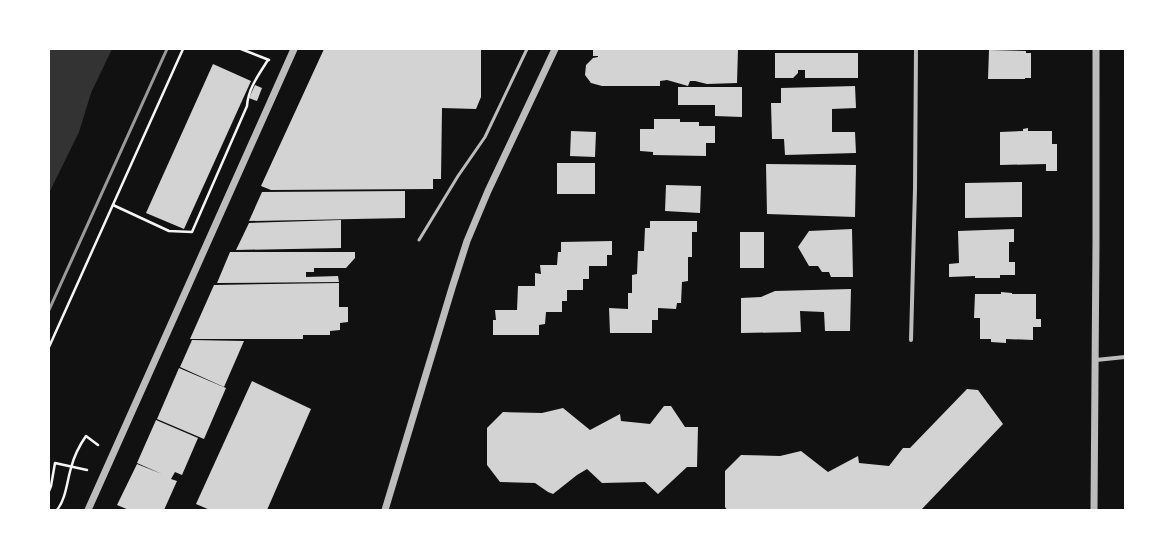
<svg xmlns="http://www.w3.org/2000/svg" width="1174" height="559" viewBox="0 0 1174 559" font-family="'Fira Sans',sans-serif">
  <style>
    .water { fill: #333 }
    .building { fill: #d3d3d3 }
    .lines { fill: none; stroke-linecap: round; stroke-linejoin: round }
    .path { stroke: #f5f5f5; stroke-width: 2.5 }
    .service { stroke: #bcbcbc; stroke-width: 3 }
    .minor { stroke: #bcbcbc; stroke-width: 4 }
    .tertiary { stroke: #bcbcbc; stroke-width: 7 }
    .rail { stroke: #9a9a9a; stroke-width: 3 }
  </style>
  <rect width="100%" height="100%" fill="#111"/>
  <polygon class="water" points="49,49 112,49 91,93 79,132 49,193"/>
  <g class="building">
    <polygon points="324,49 481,49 481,97 476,109 442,108 441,179 433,179 433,189 271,190 261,186"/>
    <polygon points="593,49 738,49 737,83 707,84 695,81 690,81 688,86 667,80 660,81 660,86 602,86 591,83 585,75 586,65 593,58 598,57 598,56 593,56"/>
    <polygon points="989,50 1026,51 1026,53 1031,53 1031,78 1025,78 1025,79 988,79"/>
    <polygon points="775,53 858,53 858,78 805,78 805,70 798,70 798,73 793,78 775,78"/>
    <polygon points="213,64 251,81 184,229 146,213"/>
    <polygon points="255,85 262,88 257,101 249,98"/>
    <polygon points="855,86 856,108 832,109 832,132 855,132 856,153 785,155 784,139 772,139 771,103 781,103 781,88"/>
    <polygon points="678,87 742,87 742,117 715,116 715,105 678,105"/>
    <polygon points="654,119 680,119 680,122 699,122 699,126 715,126 715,143 706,143 706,156 653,155 653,152 640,151 640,129 654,129"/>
    <polygon points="1028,128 1028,131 1052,131 1052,144 1057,144 1057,171 1046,171 1046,164 1000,165 1000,132 1023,131 1023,129"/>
    <polygon points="571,131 596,132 595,157 570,156"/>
    <rect x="557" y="163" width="38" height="31"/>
    <polygon points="766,164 856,165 855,217 767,214"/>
    <polygon points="1022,182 1022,217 965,218 965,183"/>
    <polygon points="666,185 701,186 700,213 665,211"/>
    <polygon points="405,191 405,218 249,221 262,192"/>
    <polygon points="341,220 341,248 236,250 249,223"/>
    <polygon points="650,221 697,221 697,232 692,232 692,257 688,257 688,281 682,282 681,303 677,303 676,309 658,308 658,320 652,320 652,333 610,333 609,308 628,309 628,293 632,293 632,275 637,274 638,251 644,251 645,228 650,228"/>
    <polygon points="852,229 853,277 831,277 829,272 822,272 818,266 809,266 798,247 809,231"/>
    <polygon points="1014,229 1014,242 1009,242 1009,262 1015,262 1015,275 1000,275 1000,278 975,278 975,276 949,277 949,264 959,263 958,231"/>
    <rect x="740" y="232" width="24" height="36"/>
    <polygon points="612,241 612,255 607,255 607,266 589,266 589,279 583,279 583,290 567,290 567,301 562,301 562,312 546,312 545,324 539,325 539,335 493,335 493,320 496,320 495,310 517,310 518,286 535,286 535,273 541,274 540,265 557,265 558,252 561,252 561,242"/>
    <polygon points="230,252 355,252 355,258 346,268 314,268 314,272 306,272 306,277 338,276 339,282 217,283"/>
    <polygon points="339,283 339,307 348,307 348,322 340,323 340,330 330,331 330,335 303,335 303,339 190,339 214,285"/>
    <polygon points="851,289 850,331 825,331 824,312 800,311 801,332 741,333 741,298 761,297 775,291"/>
    <polygon points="1001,292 1012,293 1012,294 1036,294 1036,319 1041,319 1041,327 1033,327 1033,340 1006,339 1006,343 991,342 991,339 980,339 980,318 974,318 975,294 1001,294"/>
    <polygon points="192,340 244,341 224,387 180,367"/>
    <polygon points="179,368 226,388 204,439 157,419"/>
    <polygon points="252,381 311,409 267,510 210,510 196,504"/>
    <polygon points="967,389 978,390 1003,424 921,510 727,510 725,507 725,471 741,455 780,456 801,451 828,472 858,456 859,463 889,466 903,448 910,448"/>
    <polygon points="664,406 671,406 685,427 698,427 697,467 687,467 658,494 645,482 602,483 587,469 577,475 553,494 548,492 535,483 500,482 487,465 487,428 503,412 542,413 563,408 590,430 620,414 621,421 650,424"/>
    <polygon points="156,420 198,438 182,475 175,472 171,479 177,481 164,510 129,510 117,505 137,464 162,474 137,463"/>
  </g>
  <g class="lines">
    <g class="path">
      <polyline points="241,49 269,60"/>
      <path d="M 113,205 L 169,231 L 192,232 L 247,106 C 248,89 259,74 268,60"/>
      <polyline points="49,347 183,49"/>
      <polyline points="49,491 51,486 55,463 87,470"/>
      <path d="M 57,510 C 66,499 67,481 71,468 C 74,456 79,446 86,436 L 98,445"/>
    </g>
    <polyline class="service" points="419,240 458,176 485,137 527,49"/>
    <g class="minor">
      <polyline points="911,340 915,189 916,49"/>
      <polyline points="1096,360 1125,357"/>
    </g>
    <g class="tertiary">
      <polyline points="88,510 294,49"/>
      <polyline points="385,510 452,288 467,241 488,191 555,49"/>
      <polyline points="1094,510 1096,243 1096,49"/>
    </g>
    <polyline class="rail" points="49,310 167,49"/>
  </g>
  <rect width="1174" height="559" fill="none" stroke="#ffffff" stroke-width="100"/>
</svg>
